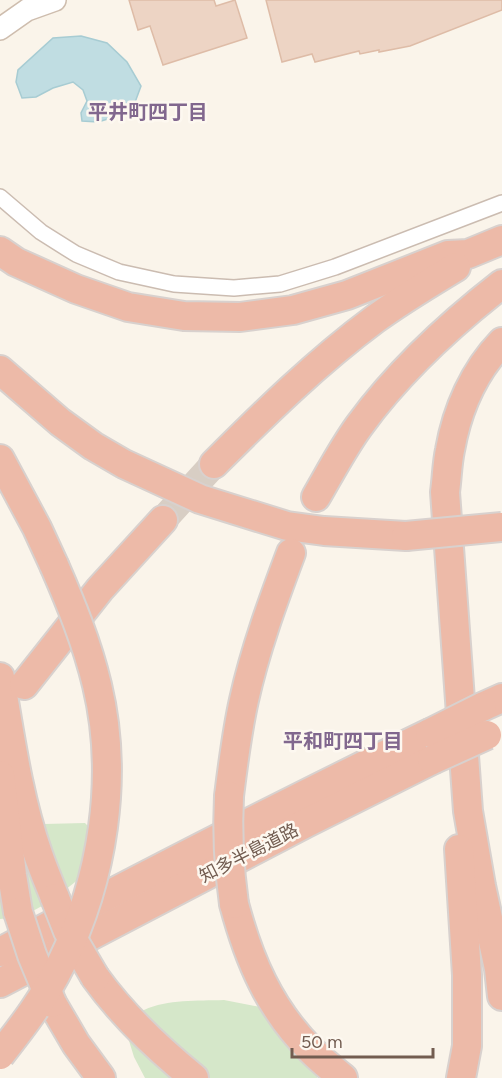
<svg xmlns="http://www.w3.org/2000/svg" width="502" height="1078" viewBox="0 0 502 1078" font-family="Figtree,'Noto Sans JP',sans-serif">
  <style>
    .green { fill: #d5e7c9 }
    .water { fill: #c0dde2; stroke: #a7ccd3; stroke-width: 1.5 }
    .building { fill: #edd4c4; stroke: #debca7; stroke-width: 1.5 }
    .lines { fill: none; stroke-linecap: round; stroke-linejoin: round }
    .highway-tunnel { stroke: #d8cec4; stroke-width: 28; stroke-dasharray: 28 14; stroke-linecap: butt }
    .street-casing { stroke: #cbbcb1; stroke-width: 18 }
    .secondary-casing { stroke: #cebdae; stroke-width: 24 }
    .highway-casing { stroke: #d8d1ce; stroke-width: 32 }
    .street { stroke: #fff; stroke-width: 15 }
    .secondary { stroke: #fff; stroke-width: 21 }
    .highway { stroke: #edbaa8; stroke-width: 28 }
    .highway-bridge-casing { stroke: #d8d1ce; stroke-width: 32; stroke-linecap: butt }
    .highway-bridge { stroke: #edbaa8; stroke-width: 28 }
    .labels { text-anchor: middle; stroke-width: 5; stroke-linejoin: round; paint-order: stroke }
    .street-label { font-size: 18px; fill: #725c50; stroke: #fdf8f0 }
    .neighbourhood-label { font-size: 20px; font-weight: bold; fill: #81678e; stroke: #fdf8f0 }
  </style>
  <rect width="100%" height="100%" fill="#faf4ea"/>
  <g class="green">
    <polygon points="0,818 44,824 85,823 101,840 98,864 51,901 22,917 0,919"/>
    <path d="M 224,1000 L 270,1009 L 319,1075 L 317,1078 L 145,1078 L 134,1057 L 126,1031 C 130,1024 136,1014 144,1010 C 168,999 197,1001 224,1000 Z"/>
  </g>
  <polygon class="water" points="81,36 107,43 127,62 141,86 134,105 111,118 98,122 82,121 81,113 87,101 83,90 73,82 53,88 36,97 22,98 16,82 18,70 53,38"/>
  <g class="building">
    <polygon points="129,0 214,0 216,6 235,0 247,38 163,65 150,26 138,30"/>
    <polygon points="266,0 502,0 502,10 410,46 379,52 379,50 360,54 359,51 315,62 312,54 282,62"/>
  </g>
  <g class="lines">
    <polyline class="highway-tunnel" points="163,520 214,464"/>
    <g class="street-casing">
      <polyline id="street" points="0,197 41,232 76,254 119,272 174,284 234,288 280,284 335,267 502,203"/>
    </g>
    <g class="secondary-casing">
      <polyline id="secondary" points="0,29 27,10 55,0"/>
    </g>
    <g class="highway-casing">
      <g id="highway">
        <polyline points="0,251 16,262 76,289 128,307 184,316 240,317 293,310 347,295 448,255 468,254 502,240"/>
        <path d="M 502,342 C 474,371 457,410 450,450 C 447,464 447,478 445,492 L 468,811 L 481,886 L 499,969 L 502,996"/>
        <polyline points="0,370 60,422 93,446 124,464 200,499 287,526 324,531 406,536"/>
        <polyline points="0,459 37,528 54,565"/>
        <path d="M 214,464 C 265,413 317,362 375,319 C 401,300 428,284 456,267"/>
        <path d="M 316,497 C 330,473 343,448 359,426 C 399,371 448,326 502,284"/>
        <path d="M 0,677 C 10,736 18,797 38,854 C 43,869 49,883 55,898"/>
        <polyline points="24,685 100,589 163,520"/>
        <polyline points="482,707 502,698"/>
        <polyline points="0,775 12,875 18,912"/>
        <path d="M 229,796 C 233,764 237,731 244,700 C 255,650 273,601 291,553"/>
        <polyline points="459,849 467,975 467,1046 461,1078"/>
        <path d="M 234,904 C 249,960 269,1008 311,1050 C 321,1060 332,1069 343,1078"/>
        <path d="M 0,952 C 142,877 285,803 430,733"/>
        <path d="M 95,977 C 123,1016 157,1048 194,1078"/>
        <polyline points="0,983 306,823 432,760"/>
        <polyline points="52,1003 76,1044 101,1078"/>
      </g>
    </g>
    <use href="#street" class="street"/>
    <use href="#secondary" class="secondary"/>
    <use href="#highway" class="highway"/>
    <g class="highway-bridge-casing">
      <g id="highway-bridge">
        <polyline points="406,536 502,527"/>
        <polyline points="430,733 482,707"/>
        <polyline points="432,760 487,735"/>
        <path d="M 229,796 C 227,833 229,868 234,904"/>
        <polyline points="55,898 68,931 95,977"/>
        <polyline points="18,912 32,955 52,1003"/>
        <path d="M 0,1055 C 23,1026 45,997 61,964 C 103,879 119,777 97,685 C 87,643 71,604 54,565"/>
      </g>
    </g>
    <use href="#highway-bridge" class="highway-bridge"/>
  </g>
  <g class="labels">
    <g class="street-label">
      <text transform="translate(249 853) rotate(-27)" y="6">知多半島道路</text>
    </g>
    <g class="neighbourhood-label">
      <text x="148" y="119">平井町四丁目</text>
      <text x="343" y="748">平和町四丁目</text>
    </g>
  </g>
  <path d="M292 1048v9h141v-9" fill="none" stroke="#725c50" stroke-width="3"/>
  <text x="301" y="1048" font-size="18" fill="#725c50" stroke="#fdf8f0" stroke-width="4.5" paint-order="stroke">50 m</text>
</svg>
